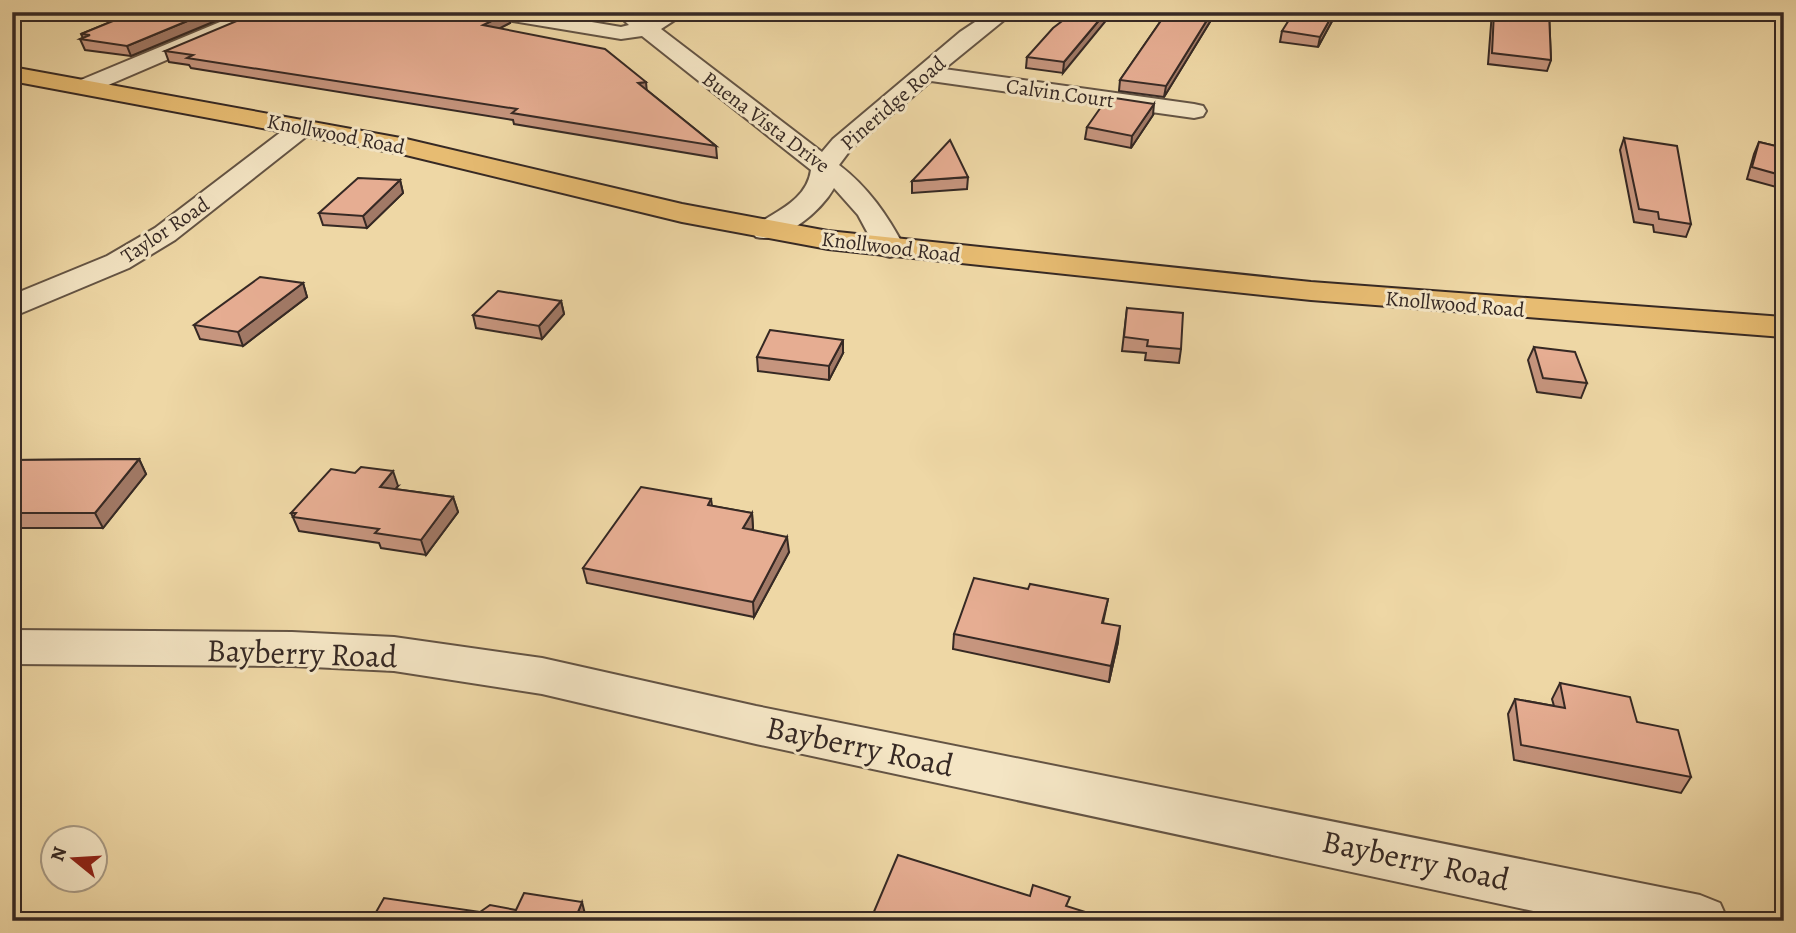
<svg xmlns="http://www.w3.org/2000/svg" width="1796" height="933" viewBox="0 0 1796 933" font-family="Alegreya,serif">
  <style>
    .lines { fill: none; stroke-linecap: round; stroke-linejoin: round }
    .minor-casing { stroke: #645444; stroke-width: 4 }
    .major-casing { stroke: #362924; stroke-width: 4 }
    .minor { fill: #f4e5c4; fill-rule: evenodd }
    .major { fill: #e7bc72; fill-rule: evenodd }
    .wall { fill: #c6957e; stroke: #362924; stroke-width: 2 }
    .shaded-wall { fill: #a17966; stroke: #362924; stroke-width: 2 }
    .building { fill: #e6ad92; stroke: #362924; stroke-width: 2 }
    .labels { text-anchor: middle; stroke-width: 6; stroke-linejoin: round; paint-order: stroke }
    .far-street-label { font-size: 21px; fill: #362924; stroke: #f4e5c4 }
    .near-street-label { font-size: 32px; fill: #362924; stroke: #f4e5c4 }
  </style>
  <rect width="100%" height="100%" fill="#eed7a5"/>
  <filter id="stains"><feTurbulence type="fractalNoise" baseFrequency=".00286" numOctaves="4"/><feColorMatrix values="0 0 0 0 .2 0 0 0 0 .09 0 0 0 0 .02 0 0 0 .5 -.17"/></filter>
  <radialGradient id="worn" r=".72"><stop offset=".6" stop-color="#630" stop-opacity="0"/><stop offset="1" stop-color="#630" stop-opacity=".3"/></radialGradient>
  <g class="lines">
    <g class="minor-casing">
      <g id="minor">
        <polygon points="244,12 272,12 269,16 92,92 76,92 72,87 76,82"/>
        <path d="M 484,12 L 533,12 L 621,27 L 629,25 L 615,12 L 638,12 L 648,20 L 661,12 L 687,12 L 661,29 L 822,152 L 833,139 L 960,32 L 990,12 L 1014,12 L 944,69 L 1194,104 L 1203,106 L 1206,111 L 1203,116 L 1194,118 L 931,81 L 851,149 L 839,165 C 869,188 887,215 905,248 L 901,254 L 890,257 L 879,254 L 858,215 L 834,188 C 821,211 783,244 756,237 L 751,231 L 756,225 C 779,210 807,199 811,170 L 642,36 L 621,39 L 494,18 Z"/>
        <polygon points="303,119 312,122 316,127 312,132 175,240 129,268 12,317 12,295 107,256 155,228 294,122"/>
        <polygon points="12,630 292,632 394,637 542,658 756,706 1700,895 1720,903 1728,921 1580,921 756,744 542,694 394,671 292,666 12,664"/>
      </g>
    </g>
    <g class="major-casing">
      <polygon id="major" points="12,67 406,139 682,204 828,231 1311,282 1784,317 1784,337 1311,300 828,249 682,222 406,155 12,81"/>
    </g>
    <use href="#minor" class="minor"/>
    <use href="#major" class="major"/>
  </g>
  <g class="wall">
    <polygon points="135,12 237,12 131,56 85,50 80,39 83,38 81,34"/>
    <polygon points="1074,12 1063,73 1026,68 1027,57"/>
    <polygon points="1167,12 1216,12 1164,97 1119,91 1120,80"/>
    <polygon points="1337,12 1318,47 1280,42 1282,31"/>
    <polygon points="1492,12 1549,12 1551,60 1547,71 1488,64"/>
    <polygon points="508,13 510,23 499,28 647,90 716,146 717,158 514,124 513,120 191,68 189,65 169,62 165,51"/>
    <polygon points="1153,115 1131,148 1085,139 1087,127"/>
    <polygon points="1624,138 1691,224 1686,237 1654,232 1653,225 1634,222 1620,150"/>
    <polygon points="1759,142 1784,148 1784,189 1747,179 1754,154"/>
    <polygon points="968,177 967,189 912,193 912,181"/>
    <polygon points="400,180 403,193 367,228 323,225 319,213"/>
    <polygon points="303,283 307,297 243,346 200,339 194,325"/>
    <polygon points="561,301 564,314 542,339 476,328 473,315"/>
    <polygon points="1127,308 1181,349 1179,363 1145,360 1146,353 1122,351"/>
    <polygon points="1534,347 1587,383 1581,398 1537,392 1528,360"/>
    <polygon points="843,353 829,380 758,371 757,357"/>
    <polygon points="139,459 146,474 103,528 19,528 12,533 12,460"/>
    <polygon points="398,486 395,489 453,497 458,512 426,555 381,548 379,543 299,531 291,513"/>
    <polygon points="711,499 712,506 752,513 753,528 752,530 789,552 754,617 587,583 583,568"/>
    <polygon points="1028,589 1108,599 1103,623 1118,642 1109,682 953,649 954,634"/>
    <polygon points="1560,683 1637,722 1691,777 1681,793 1514,760 1508,714 1515,699 1554,706 1552,699"/>
  </g>
  <g class="shaded-wall">
    <polygon points="209,12 237,12 131,56 127,46"/>
    <polygon points="1106,12 1113,12 1063,73 1064,62"/>
    <polygon points="1212,12 1216,12 1164,97 1166,86"/>
    <polygon points="1334,12 1337,12 1318,47 1320,37"/>
    <polygon points="508,13 510,23 485,36 483,25"/>
    <polygon points="646,82 647,93 638,83"/>
    <polygon points="1154,104 1153,115 1131,148 1132,136"/>
    <polygon points="400,180 403,193 367,228 363,216"/>
    <polygon points="303,283 307,297 243,346 238,332"/>
    <polygon points="561,301 564,314 542,339 539,326"/>
    <polygon points="843,340 843,353 829,380 829,366"/>
    <polygon points="139,459 146,474 103,528 95,513"/>
    <polygon points="393,471 398,486 385,502 380,487"/>
    <polygon points="453,497 458,512 426,555 421,540"/>
    <polygon points="752,513 753,528 744,543 743,528"/>
    <polygon points="12,516 19,528 14,533 12,531"/>
    <polygon points="787,537 789,552 754,617 753,602"/>
    <polygon points="1120,626 1118,642 1109,682 1111,666"/>
    <polygon points="582,902 586,918 585,921 576,917"/>
  </g>
  <g class="building">
    <polygon points="135,12 209,12 127,46 80,39 90,35 81,34"/>
    <polygon points="258,12 503,12 508,13 483,25 605,49 646,82 638,83 716,146 512,113 517,109 187,58 193,55 165,51"/>
    <polygon points="1074,12 1106,12 1064,62 1027,57 1053,28"/>
    <polygon points="1167,12 1212,12 1166,86 1120,80"/>
    <polygon points="1294,12 1334,12 1320,37 1282,31"/>
    <polygon points="1494,12 1549,12 1551,60 1492,53"/>
    <polygon points="1108,97 1154,104 1132,136 1087,127"/>
    <polygon points="1624,138 1677,146 1691,224 1659,219 1658,212 1639,209"/>
    <polygon points="950,140 968,177 912,181"/>
    <polygon points="1759,142 1784,148 1784,176 1752,167"/>
    <polygon points="358,178 400,180 363,216 319,213"/>
    <polygon points="260,277 303,283 238,332 194,325"/>
    <polygon points="498,291 561,301 539,326 473,315"/>
    <polygon points="1127,308 1183,313 1181,349 1147,346 1148,340 1124,337"/>
    <polygon points="770,330 843,340 829,366 757,357"/>
    <polygon points="1534,347 1575,352 1587,383 1543,378"/>
    <polygon points="139,459 95,513 12,513 12,460"/>
    <polygon points="361,467 393,471 380,487 453,497 421,540 375,533 379,529 293,517 296,513 291,513 331,469 355,473"/>
    <polygon points="641,487 711,499 708,505 752,513 743,528 787,537 753,602 583,568"/>
    <polygon points="974,578 1028,589 1030,584 1108,599 1102,623 1120,626 1111,666 954,634"/>
    <polygon points="1560,683 1630,697 1637,722 1678,730 1691,777 1521,745 1515,699 1565,708"/>
    <polygon points="898,855 1030,896 1033,885 1070,897 1066,906 1114,921 870,921"/>
    <polygon points="524,893 582,902 576,917 600,921 371,921 384,898 480,912 490,905 516,910"/>
  </g>
  <g class="labels">
    <g class="far-street-label">
      <text transform="translate(1060 93) rotate(8)" y="7">Calvin Court</text>
      <text transform="translate(893 103) rotate(-41)" y="7">Pineridge Road</text>
      <text transform="translate(766 122) rotate(37)" y="7">Buena Vista Drive</text>
      <text transform="translate(336 134) rotate(11)" y="7">Knollwood Road</text>
      <text transform="translate(165 230) rotate(-34)" y="7">Taylor Road</text>
      <text transform="translate(891 247) rotate(7)" y="7">Knollwood Road</text>
      <text transform="translate(1455 304) rotate(5)" y="7">Knollwood Road</text>
    </g>
    <g class="near-street-label">
      <text transform="translate(302 653) rotate(2)" y="11">Bayberry Road</text>
      <text transform="translate(860 746) rotate(12)" y="11">Bayberry Road</text>
      <text transform="translate(1416 860) rotate(12)" y="11">Bayberry Road</text>
    </g>
  </g>
  <rect width="1796" height="933" fill="none" stroke="#eed7a5" stroke-width="42"/>
  <rect x="14" y="14" width="1768" height="905" fill="none" stroke="#362924" stroke-width="3.5"/>
  <rect x="21" y="21" width="1754" height="891" fill="none" stroke="#362924" stroke-width="2"/>
  <g transform="translate(74 859) rotate(288)"><circle r="33" fill="#f4e5c4" stroke="#a89a84" stroke-width="2"/>
  <path d="M0-5L12 26L0 18L-12 26Z" fill="#8f2418"/>
  <text y="-10" font-size="19" font-weight="bold" text-anchor="middle" fill="#362924">N</text>
  </g>
  <rect width="100%" height="100%" filter="url(#stains)"/>
  <rect width="100%" height="100%" fill="url(#worn)"/>
</svg>
